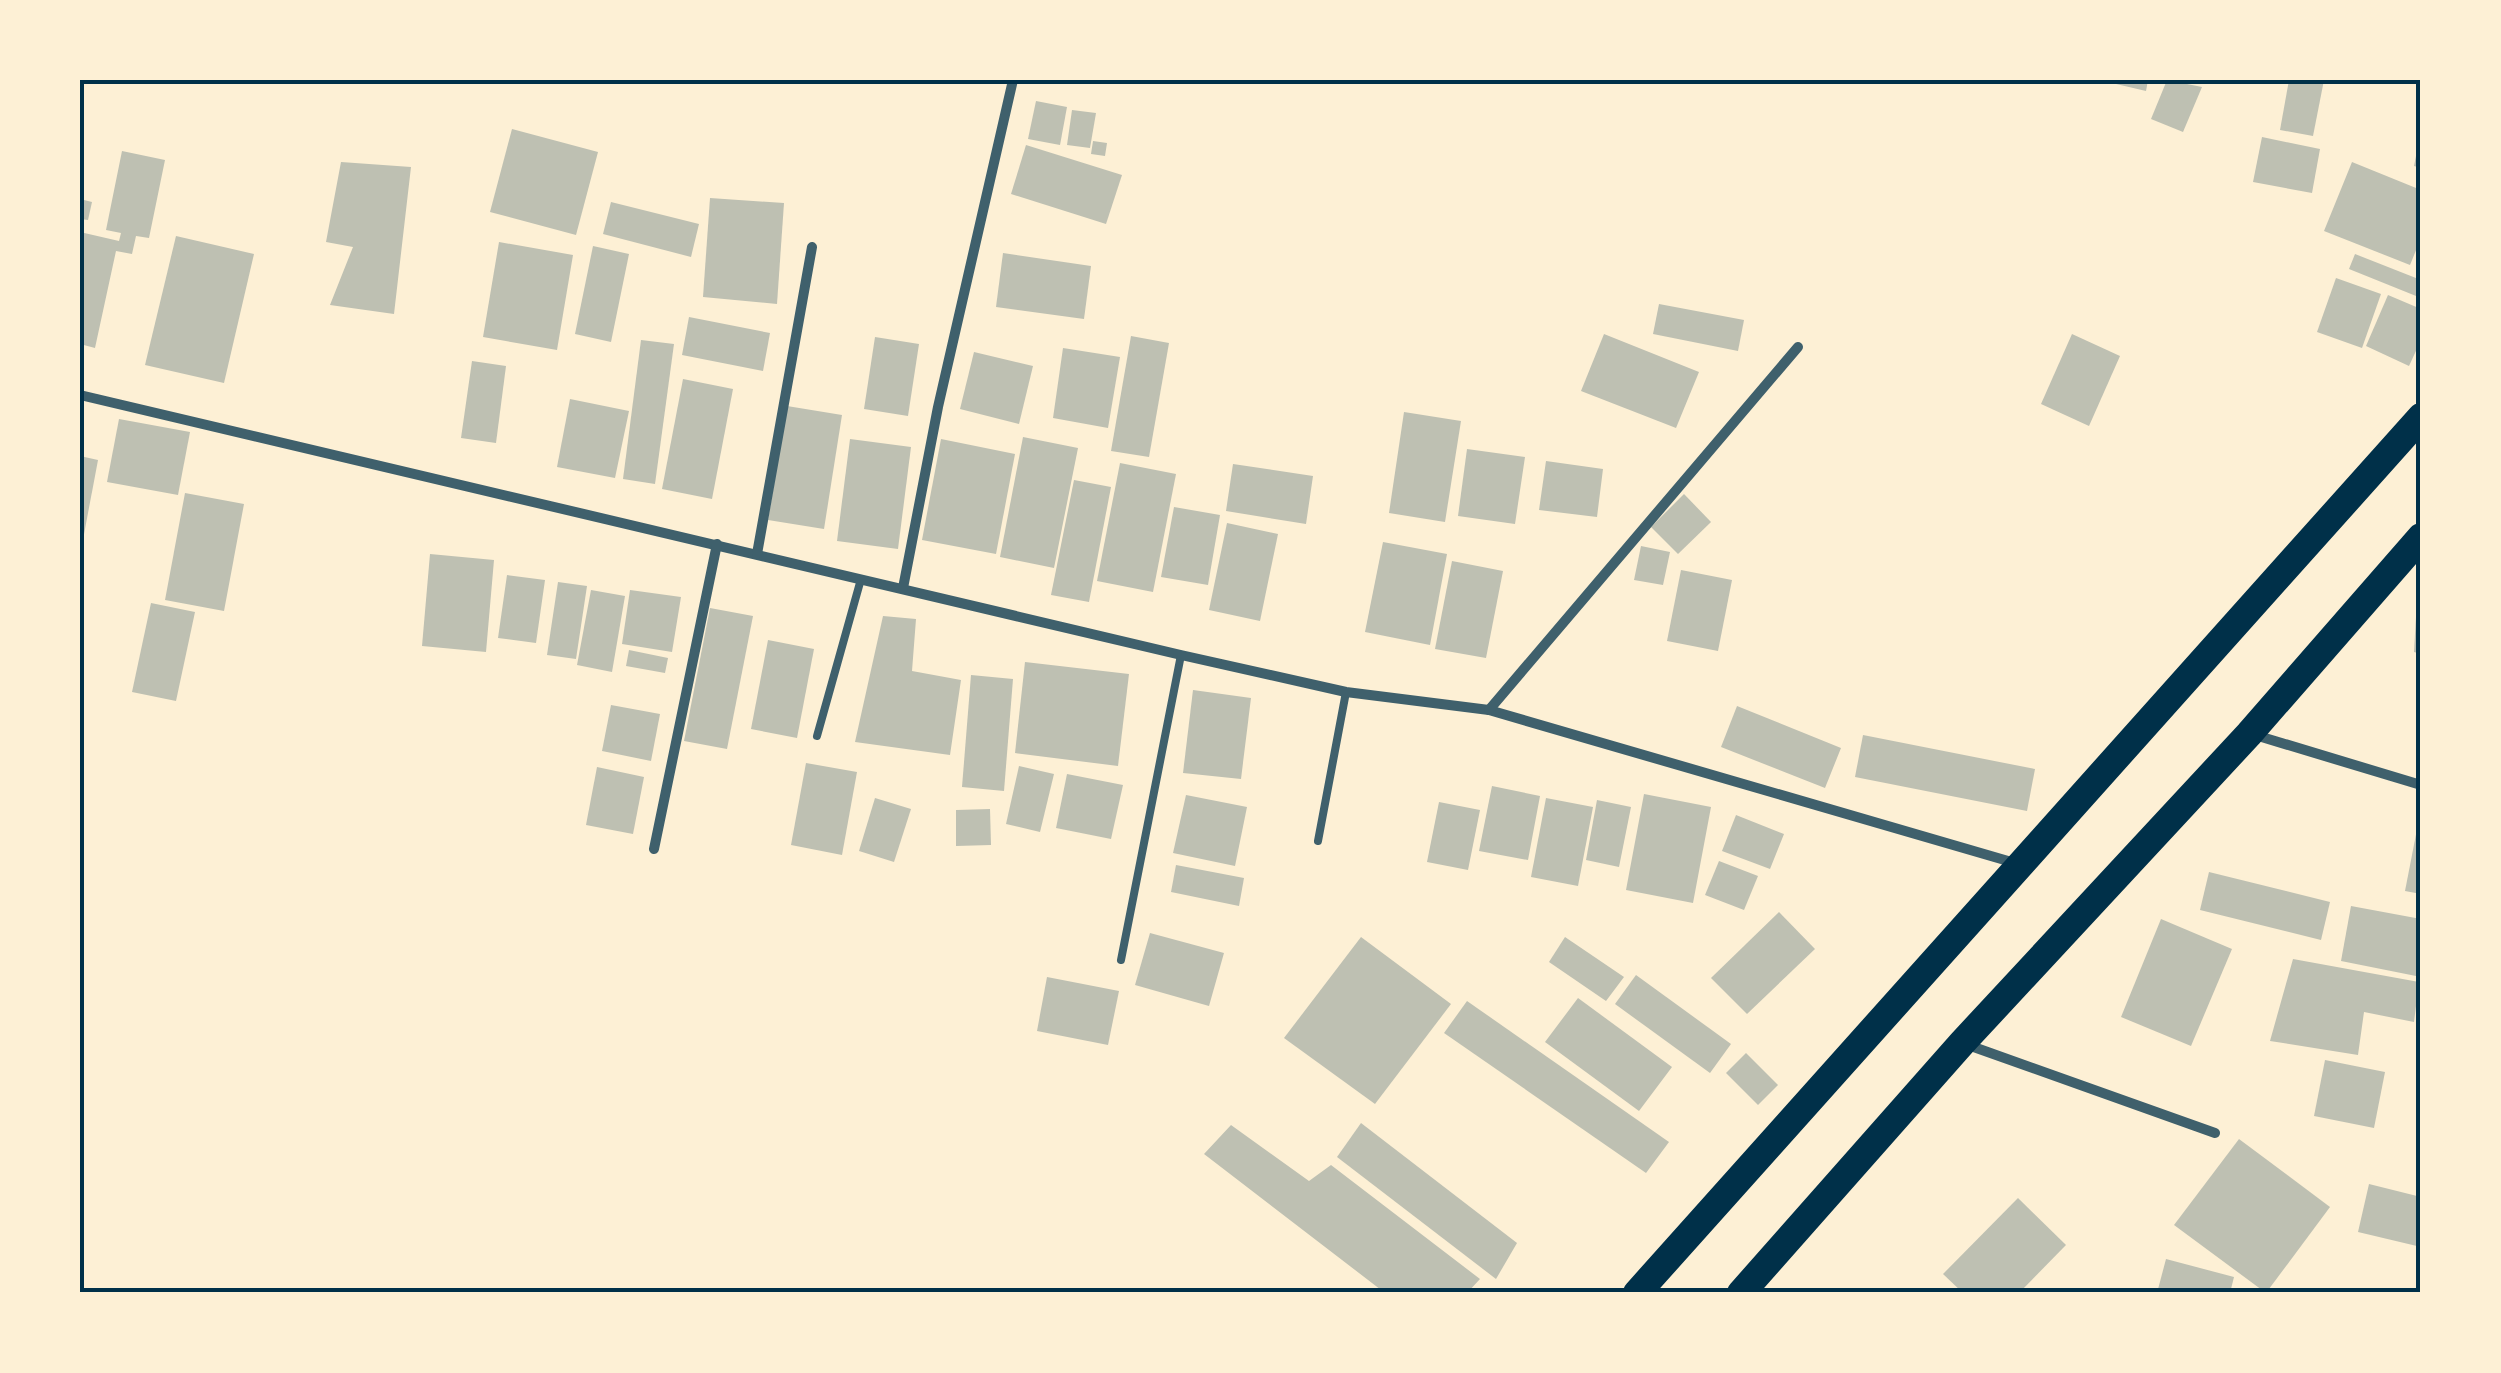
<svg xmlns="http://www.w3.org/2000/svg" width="2501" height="1373" viewBox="0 0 2501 1373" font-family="Arial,sans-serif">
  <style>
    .building { fill: #bec0b2 }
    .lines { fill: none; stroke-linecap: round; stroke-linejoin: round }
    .service { stroke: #3f606c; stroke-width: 8 }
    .minor { stroke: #3f606c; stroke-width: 10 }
    .trunk { stroke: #003049; stroke-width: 28 }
    .neatline { fill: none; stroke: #003049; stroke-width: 4 }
  </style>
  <rect width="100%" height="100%" fill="#fdf0d5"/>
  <g class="building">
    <polygon points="2099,80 2148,80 2146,91"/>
    <polygon points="2167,80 2202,87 2183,132 2151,119"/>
    <polygon points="2289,80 2324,80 2313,136 2280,130"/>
    <polygon points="1036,101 1067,107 1060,145 1028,139"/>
    <polygon points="1072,110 1096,113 1090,148 1067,145"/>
    <polygon points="512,129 598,152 576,235 490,212"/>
    <polygon points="2262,137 2320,149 2312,193 2253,182"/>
    <polygon points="1093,141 1107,143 1105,156 1091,154"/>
    <polygon points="2419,141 2421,141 2421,168 2414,166"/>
    <polygon points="1026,145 1122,175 1106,224 1011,194"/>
    <polygon points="122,151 165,160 149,238 136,236 132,254 116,251 95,348 80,344 80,232 119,241 121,233 106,230"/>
    <polygon points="341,162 411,167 394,314 330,305 353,247 326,242"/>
    <polygon points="2352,162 2421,190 2421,238 2410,265 2324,231"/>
    <polygon points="710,198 784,203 777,304 703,297"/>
    <polygon points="80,199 92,202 88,220 80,219"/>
    <polygon points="611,202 699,224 691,257 603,234"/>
    <polygon points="176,236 254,254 224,383 145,365"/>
    <polygon points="499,242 573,255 557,350 483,337"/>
    <polygon points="593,246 629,254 611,342 575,334"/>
    <polygon points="1003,253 1091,266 1084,319 996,307"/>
    <polygon points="2355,254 2421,280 2421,298 2349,269"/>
    <polygon points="2336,278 2381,294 2362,348 2317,332"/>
    <polygon points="2388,295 2421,309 2421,340 2409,366 2366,346"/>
    <polygon points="1659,304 1744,320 1738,351 1653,334"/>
    <polygon points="689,317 770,333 763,371 682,355"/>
    <polygon points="1604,334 1699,372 1676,428 1581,391"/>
    <polygon points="2072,334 2120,356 2089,426 2041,404"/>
    <polygon points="1131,336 1169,343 1149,457 1111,451"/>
    <polygon points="875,337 919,344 908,416 864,409"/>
    <polygon points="641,340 674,344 655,484 623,479"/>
    <polygon points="1063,348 1120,357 1108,428 1053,418"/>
    <polygon points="974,352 1033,366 1019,424 960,409"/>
    <polygon points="472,361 506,366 496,443 461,438"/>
    <polygon points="683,379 733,389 712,499 662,489"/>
    <polygon points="570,399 629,411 615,478 557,467"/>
    <polygon points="787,406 842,415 824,529 768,520"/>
    <polygon points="1404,412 1461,421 1445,522 1389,513"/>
    <polygon points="119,419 190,432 178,495 107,482"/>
    <polygon points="1023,437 1078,448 1054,568 1000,557"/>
    <polygon points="850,439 911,447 898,549 837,541"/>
    <polygon points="941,439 1015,454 996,554 922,540"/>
    <polygon points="1467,449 1525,457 1515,524 1458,516"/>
    <polygon points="80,456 98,460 82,545 80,545"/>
    <polygon points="1546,461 1603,469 1597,517 1539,510"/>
    <polygon points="1120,463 1176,474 1153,592 1097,581"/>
    <polygon points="1233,464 1313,476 1306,524 1226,511"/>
    <polygon points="1074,480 1111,487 1089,602 1051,595"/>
    <polygon points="185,493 244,504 224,611 165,600"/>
    <polygon points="1684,494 1711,522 1678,554 1651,527"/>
    <polygon points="1174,507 1220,515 1208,585 1161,577"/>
    <polygon points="1227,523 1278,534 1260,621 1209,610"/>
    <polygon points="1383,542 1447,554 1430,645 1365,632"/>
    <polygon points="1641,546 1670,552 1663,585 1634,580"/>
    <polygon points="430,554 494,560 486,652 422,646"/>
    <polygon points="1452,561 1503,571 1486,658 1435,649"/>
    <polygon points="1681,570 1732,580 1718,651 1667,641"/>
    <polygon points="507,575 545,580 536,643 498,638"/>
    <polygon points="558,582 587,586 576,659 547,655"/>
    <polygon points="591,590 625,596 612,672 577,665"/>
    <polygon points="630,590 681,597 672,652 622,644"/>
    <polygon points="2421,597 2421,654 2414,652 2417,599"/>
    <polygon points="151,603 195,612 176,701 132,692"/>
    <polygon points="710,608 753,616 727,749 684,741"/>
    <polygon points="883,616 916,619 912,671 961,680 950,755 855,742"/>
    <polygon points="768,640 814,649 797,738 751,729"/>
    <polygon points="629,650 668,658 665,673 626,666"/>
    <polygon points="1025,662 1129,674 1118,766 1015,753"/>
    <polygon points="971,675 1013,679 1004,791 962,787"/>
    <polygon points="1193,690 1251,698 1241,779 1183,773"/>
    <polygon points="611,705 660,714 651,761 602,751"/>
    <polygon points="1737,706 1841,748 1825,788 1721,747"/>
    <polygon points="1863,735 2035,769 2027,811 1855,777"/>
    <polygon points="806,763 857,772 842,855 791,845"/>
    <polygon points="1019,766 1054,774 1040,832 1006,824"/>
    <polygon points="597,767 644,777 633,834 586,825"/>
    <polygon points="1067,774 1123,785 1111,839 1056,828"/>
    <polygon points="1492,786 1540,796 1528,860 1479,851"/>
    <polygon points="1644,794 1711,807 1693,903 1626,890"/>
    <polygon points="1186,795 1247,807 1235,866 1173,853"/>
    <polygon points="875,798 911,809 894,862 859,851"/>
    <polygon points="1546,798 1593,807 1578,886 1531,877"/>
    <polygon points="1597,800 1631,807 1619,867 1586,860"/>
    <polygon points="1439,802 1480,810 1468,870 1427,862"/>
    <polygon points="990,809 991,845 956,846 956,810"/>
    <polygon points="1736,815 1784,834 1770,869 1722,851"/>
    <polygon points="2419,819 2421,819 2421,894 2405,891"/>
    <polygon points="1719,861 1758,876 1744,910 1705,895"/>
    <polygon points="1176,865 1244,878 1239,906 1171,892"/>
    <polygon points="2209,872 2330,902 2321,940 2200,910"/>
    <polygon points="2351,906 2421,919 2421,977 2341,961"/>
    <polygon points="1779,912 1815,949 1747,1014 1711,978"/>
    <polygon points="2161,919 2232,949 2191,1046 2121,1017"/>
    <polygon points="1150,933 1224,953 1209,1006 1135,985"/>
    <polygon points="1361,937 1451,1004 1375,1104 1284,1038"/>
    <polygon points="1565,937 1624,977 1606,1001 1549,962"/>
    <polygon points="2293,959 2419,982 2414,1022 2364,1012 2358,1055 2270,1041"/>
    <polygon points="1636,975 1731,1044 1710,1073 1615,1004"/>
    <polygon points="1047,977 1119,991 1108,1045 1037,1031"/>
    <polygon points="1578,998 1672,1067 1639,1111 1545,1042"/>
    <polygon points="1467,1001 1669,1142 1646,1173 1444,1033"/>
    <polygon points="1746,1053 1778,1085 1758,1105 1726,1073"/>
    <polygon points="2325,1060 2385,1072 2374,1128 2314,1116"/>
    <polygon points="1361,1123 1517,1243 1496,1279 1337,1157"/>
    <polygon points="1231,1125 1309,1181 1331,1165 1480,1279 1467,1293 1385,1293 1204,1154"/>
    <polygon points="2239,1139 2330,1207 2266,1293 2174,1225"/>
    <polygon points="2369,1184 2421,1197 2421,1247 2358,1232"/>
    <polygon points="2018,1198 2066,1245 2019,1293 1963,1293 1943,1274"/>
    <polygon points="2166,1259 2234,1277 2230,1293 2157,1293"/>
  </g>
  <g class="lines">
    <g class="service">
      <polyline points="817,736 861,579"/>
      <polyline points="1318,841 1346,692"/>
      <polyline points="1121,960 1181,655"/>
    </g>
    <g class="minor">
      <polyline points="80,395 1181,655 1346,692 1489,710 2015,863"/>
      <polyline points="757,554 812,247"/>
      <polyline points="903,588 938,407 1013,80"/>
      <polyline points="1489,710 1798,347"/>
      <polyline points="2255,735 2421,785"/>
      <polyline points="654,849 717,544"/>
      <polyline points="1968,1045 2215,1133"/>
    </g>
    <g class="trunk">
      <polyline points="1637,1293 2421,417"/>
      <polyline points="1741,1293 1962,1043 2249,734 2421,537"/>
    </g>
  </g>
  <rect width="2501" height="1373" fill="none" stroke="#fdf0d5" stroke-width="165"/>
  <rect x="82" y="82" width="2336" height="1208" class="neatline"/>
</svg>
